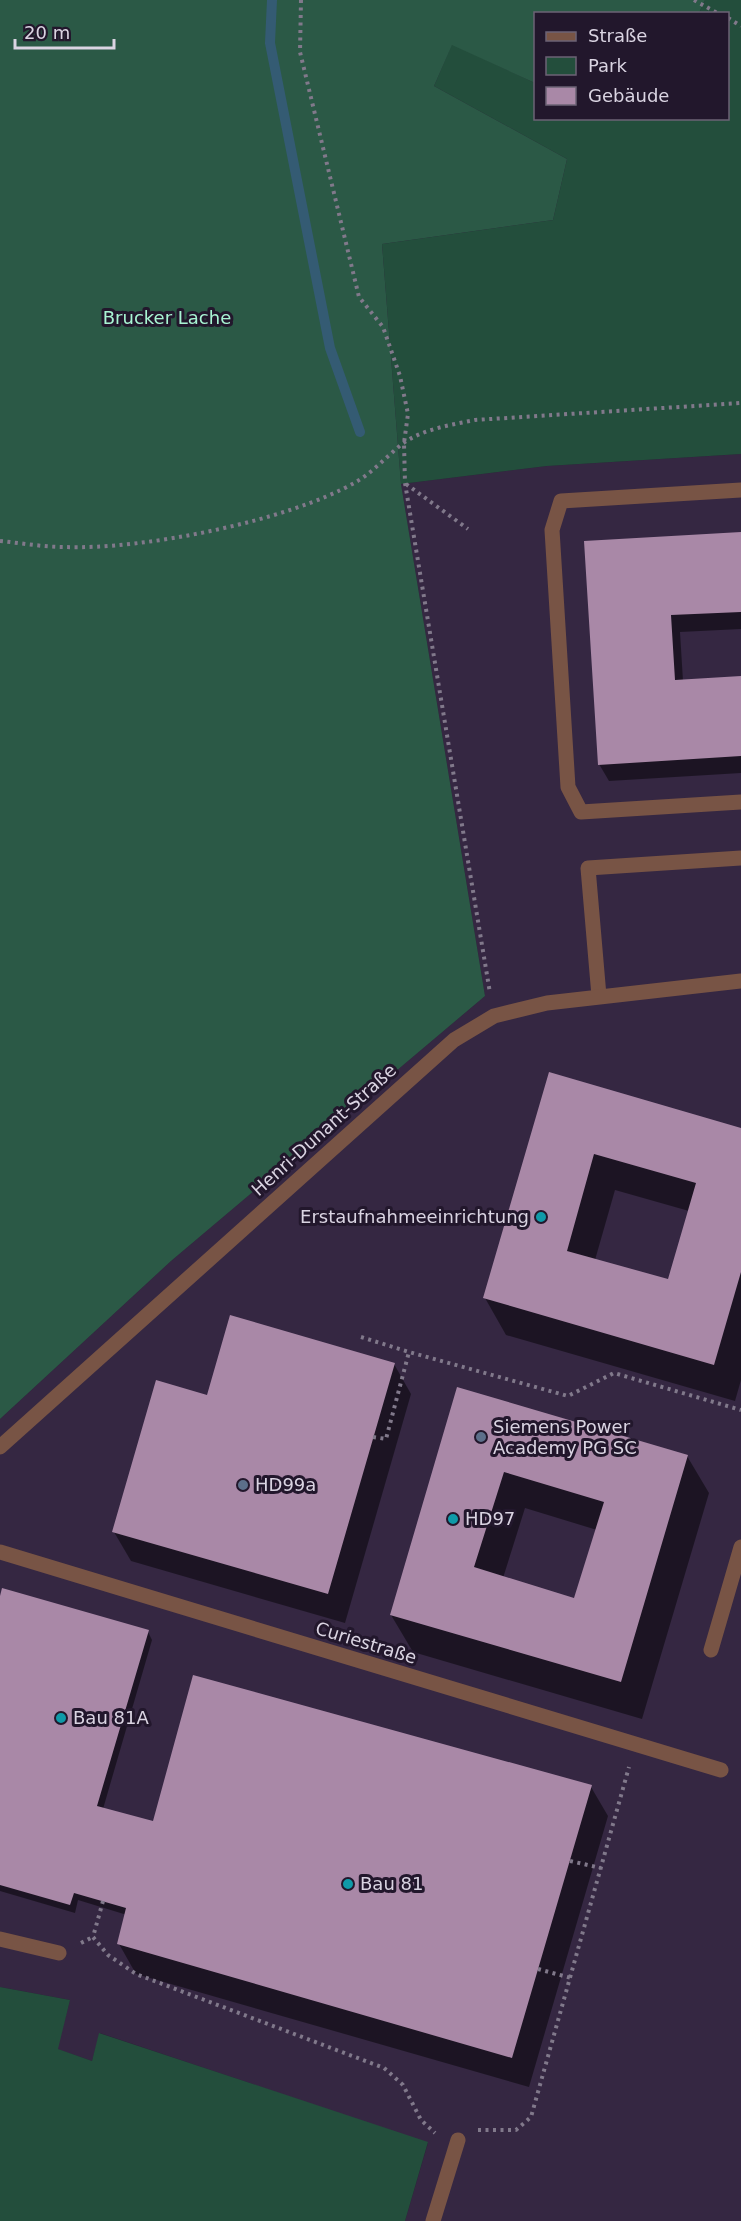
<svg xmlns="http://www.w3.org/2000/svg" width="741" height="2221" viewBox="0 0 741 2221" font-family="'DejaVu Sans',sans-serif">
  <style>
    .built { fill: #352742 }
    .green { fill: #234e3c }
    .forest { fill: #2b5946 }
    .shadow { fill: #0007; fill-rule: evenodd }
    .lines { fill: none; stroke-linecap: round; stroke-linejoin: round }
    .stream { stroke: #345b73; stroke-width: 10 }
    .building { fill: #a988a7; fill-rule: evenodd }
    .path { stroke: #81798b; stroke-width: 4; stroke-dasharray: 3 4.5; stroke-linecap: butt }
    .minor { stroke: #785445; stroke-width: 15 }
    .culture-dot { fill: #0f9aa8; stroke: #22172c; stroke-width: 2 }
    .service-dot { fill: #5c6f8a; stroke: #22172c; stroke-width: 2 }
    .labels { text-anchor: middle; stroke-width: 6; stroke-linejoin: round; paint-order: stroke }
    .park-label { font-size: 18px; fill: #a8f5d3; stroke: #22172c }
    .street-label { font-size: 18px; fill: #dad4e2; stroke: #22172c }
    .poi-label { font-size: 18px; fill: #dad4e2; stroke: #22172c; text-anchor: start }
  </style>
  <rect width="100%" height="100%" fill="#2b2036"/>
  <polygon class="built" points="741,454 741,2221 405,2221 428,2143 100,2033 92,2061 57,2049 70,2000 0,1987 0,1419 171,1261 485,996 401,484 547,466"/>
  <g class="green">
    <polygon points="705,0 741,0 741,454 547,466 401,484 382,244 553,220 567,159 434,86 452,44 535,83 536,118 728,118 728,14 699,13"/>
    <polygon points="0,1987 70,2000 58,2049 92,2061 99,2033 428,2142 405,2221 0,2221"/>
  </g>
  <polygon class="forest" points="0,0 705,0 699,13 536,14 535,83 452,45 434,86 567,159 553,220 382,244 401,484 485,996 171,1261 0,1419"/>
  <g class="shadow">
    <polygon points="741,533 741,629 680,632 683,681 741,678 741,773 609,781 599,764 586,543"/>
    <path d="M 550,1074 L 741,1130 L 741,1380 L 735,1401 L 506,1335 L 485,1298 ZM 615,1190 L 689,1211 L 669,1281 L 595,1260 Z"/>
    <polygon points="394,1364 411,1394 345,1623 131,1561 114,1532"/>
    <path d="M 458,1389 L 687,1456 L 709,1493 L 642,1719 L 413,1652 L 391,1615 ZM 525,1508 L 597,1530 L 575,1600 L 503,1578 Z"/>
    <polygon points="0,1602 148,1632 152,1640 103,1809 153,1822 591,1787 608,1816 529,2087 136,1974 119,1944 127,1915 78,1900 75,1913 0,1891"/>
  </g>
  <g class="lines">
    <polyline class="stream" points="272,0 270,43 330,348 360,432"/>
  </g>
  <g class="building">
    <polygon points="741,532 741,612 671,615 675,680 741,676 741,756 598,765 584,541"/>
    <path d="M 549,1072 L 741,1128 L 741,1272 L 714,1365 L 483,1298 ZM 594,1154 L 696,1183 L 668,1279 L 567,1251 Z"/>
    <polygon points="230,1315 395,1363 328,1594 112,1532 156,1380 207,1395"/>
    <path d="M 457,1387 L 688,1455 L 621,1682 L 390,1615 ZM 504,1472 L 604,1502 L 574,1598 L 474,1567 Z"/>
    <polygon points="2,1588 149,1630 97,1806 153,1821 193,1675 592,1785 512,2058 117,1944 126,1908 74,1893 70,1905 0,1885 0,1596"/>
  </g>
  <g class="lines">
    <g class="path">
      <polyline points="301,0 300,52 359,297 383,327 400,376 408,414 404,443 405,483 490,993"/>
      <polyline points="694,0 719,14"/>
      <polyline points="728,18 741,26"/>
      <polyline points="406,484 468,529"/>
      <path d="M 0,541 C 21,543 43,547 64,547 C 143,550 288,521 356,482 C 373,472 387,456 402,444 C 423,429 450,425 475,420 L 741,403"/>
      <polyline points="361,1337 409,1352 568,1396 614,1373 741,1410"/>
      <polyline points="373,1437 386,1439 409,1352"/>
      <polyline points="570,1861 601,1868"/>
      <polyline points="103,1901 93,1937 108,1955 136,1974 384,2068 403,2085 421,2120 435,2133"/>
      <polyline points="81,1943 93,1937"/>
      <polyline points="538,1969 571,1978"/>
      <polyline points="478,2130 516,2130 531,2117 629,1767"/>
    </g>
    <g class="minor">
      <polyline points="741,490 561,501 552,530 568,787 581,812 741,802"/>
      <polyline points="599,996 588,868 741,858"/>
      <polyline points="0,1447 454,1040 494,1016 547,1003 741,981"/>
      <polyline points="0,1552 721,1770"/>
      <polyline points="711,1650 741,1547"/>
      <polyline points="0,1939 59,1953"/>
      <polyline points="433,2221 458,2140"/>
    </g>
  </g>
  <g class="culture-dot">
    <circle cx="541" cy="1217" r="6"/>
    <circle cx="453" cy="1519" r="6"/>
    <circle cx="61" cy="1718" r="6"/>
    <circle cx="348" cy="1884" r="6"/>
  </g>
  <g class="service-dot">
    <circle cx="481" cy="1437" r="6"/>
    <circle cx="243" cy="1485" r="6"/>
  </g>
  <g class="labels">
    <g class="park-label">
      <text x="167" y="324">Brucker Lache</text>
    </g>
    <g class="street-label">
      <text transform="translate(324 1130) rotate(-42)" y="6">Henri-Dunant-Straße</text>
      <text transform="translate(366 1643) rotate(17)" y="6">Curiestraße</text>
    </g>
    <g class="poi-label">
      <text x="529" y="1223" text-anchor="end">Erstaufnahmeeinrichtung</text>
      <text x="493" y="1433">Siemens Power<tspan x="493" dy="21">Academy PG SC</tspan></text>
      <text x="255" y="1491">HD99a</text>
      <text x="465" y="1525">HD97</text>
      <text x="73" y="1724">Bau 81A</text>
      <text x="360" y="1890">Bau 81</text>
    </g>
  </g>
  <rect x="534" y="12" width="195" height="108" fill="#22172c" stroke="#6c6375" stroke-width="1.5"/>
  <rect x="546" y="32" width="30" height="9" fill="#785445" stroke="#6c6375" stroke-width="1.5"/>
  <text x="588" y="42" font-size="18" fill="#dad4e2">Straße</text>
  <rect x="546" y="57" width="30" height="18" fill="#234e3c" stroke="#6c6375" stroke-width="1.5"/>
  <text x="588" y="72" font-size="18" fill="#dad4e2">Park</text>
  <rect x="546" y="87" width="30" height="18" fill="#a988a7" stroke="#6c6375" stroke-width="1.5"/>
  <text x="588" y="102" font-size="18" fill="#dad4e2">Gebäude</text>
  <path d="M15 39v9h99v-9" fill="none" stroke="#dad4e2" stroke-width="3"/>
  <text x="24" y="39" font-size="18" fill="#dad4e2" stroke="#22172c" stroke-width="4.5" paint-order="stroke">20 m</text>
</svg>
